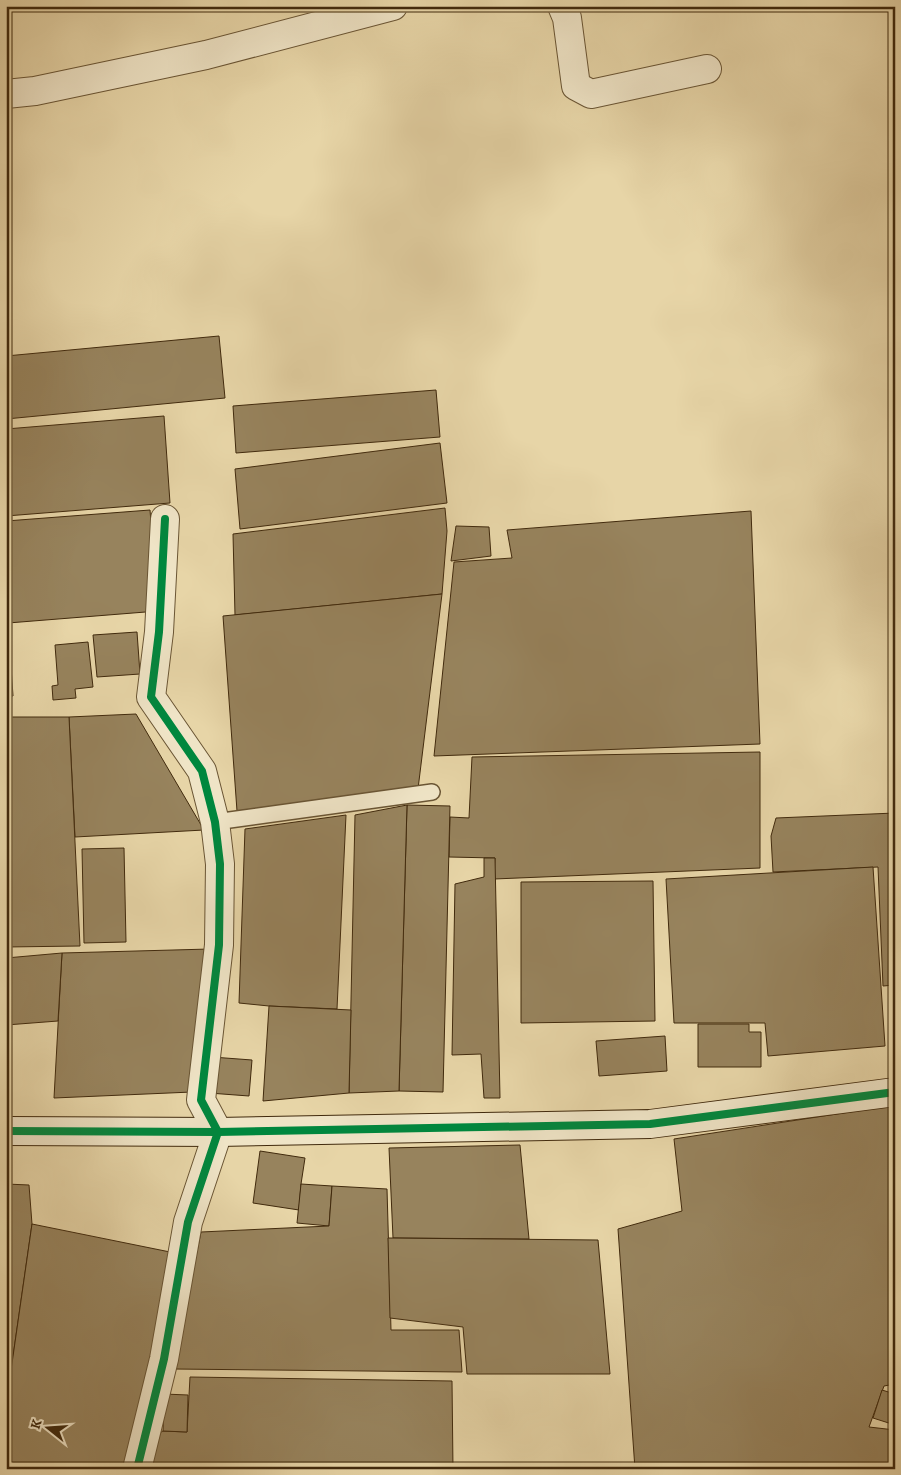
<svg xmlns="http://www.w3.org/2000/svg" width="901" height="1475" viewBox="0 0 901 1475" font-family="Alegreya,serif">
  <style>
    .building { fill: #97835d; stroke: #412a0d }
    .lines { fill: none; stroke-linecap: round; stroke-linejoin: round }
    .lane-casing { stroke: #6a5534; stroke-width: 18 }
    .street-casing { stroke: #6a5534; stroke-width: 30 }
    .secondary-casing { stroke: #412a0d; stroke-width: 30 }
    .lane { stroke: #efe4c6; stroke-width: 15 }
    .street { stroke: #efe4c6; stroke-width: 28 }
    .secondary { stroke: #efe4c6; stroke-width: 28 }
    .cycleway-casing { stroke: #efe4c6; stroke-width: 11 }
    .cycleway { stroke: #00873e; stroke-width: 8 }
  </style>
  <rect width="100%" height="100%" fill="#e7d5a7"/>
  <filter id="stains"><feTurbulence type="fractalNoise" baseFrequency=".004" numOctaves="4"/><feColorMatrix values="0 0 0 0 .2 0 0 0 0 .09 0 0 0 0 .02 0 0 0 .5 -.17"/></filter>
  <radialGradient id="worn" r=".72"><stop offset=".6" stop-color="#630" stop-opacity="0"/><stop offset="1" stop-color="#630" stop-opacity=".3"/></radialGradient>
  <g class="building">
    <polygon points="219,336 225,398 6,419 6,356"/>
    <polygon points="436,390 440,437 236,453 233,406"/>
    <polygon points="164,416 170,503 6,516 6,429"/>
    <polygon points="440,443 447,503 240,529 235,469"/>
    <polygon points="445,508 447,531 442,594 235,615 233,534"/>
    <polygon points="150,510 158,611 8,623 13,696 6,696 6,521"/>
    <polygon points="751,511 760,744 434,756 454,562 512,558 507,530"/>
    <polygon points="456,526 489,527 491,556 451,561"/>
    <polygon points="442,594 418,789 237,811 223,616"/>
    <polygon points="137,632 140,674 97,677 93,635"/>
    <polygon points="88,642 93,687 75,689 76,698 53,700 52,686 58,685 55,645"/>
    <polygon points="136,714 204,830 75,837 69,717"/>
    <polygon points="6,717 69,717 80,946 6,947"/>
    <polygon points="760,752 760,868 494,879 495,858 449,857 450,817 469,818 472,757"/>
    <polygon points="407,805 450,806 443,1092 399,1091"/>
    <polygon points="407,805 399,1091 349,1093 355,815"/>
    <polygon points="895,813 895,985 883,986 878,867 773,872 771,836 776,818"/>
    <polygon points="346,815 337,1009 269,1006 239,1003 245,829"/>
    <polygon points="124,848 126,942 84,943 82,849"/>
    <polygon points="484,858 495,858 500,1098 484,1098 481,1054 452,1055 455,884 484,877"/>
    <polygon points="873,867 885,1046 768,1056 765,1023 674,1023 666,879"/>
    <polygon points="653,881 655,1021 521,1023 521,882"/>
    <polygon points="210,949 192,1092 54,1098 62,953"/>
    <polygon points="62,953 58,1021 6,1025 6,958"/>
    <polygon points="269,1006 351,1010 349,1093 263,1101"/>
    <polygon points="698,1024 749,1024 749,1032 761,1032 761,1067 698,1067"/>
    <rect x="6" y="1031" width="4" height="28"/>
    <polygon points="665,1036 667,1071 599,1076 596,1041"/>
    <polygon points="212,1057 252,1060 249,1096 209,1093"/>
    <polygon points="895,1105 895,1384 884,1386 869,1427 895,1430 895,1447 887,1469 635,1469 618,1229 682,1211 674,1139"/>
    <polygon points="520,1145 529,1239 393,1238 389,1148"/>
    <polygon points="260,1151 305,1158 301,1184 299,1210 253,1203"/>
    <polygon points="6,1184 29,1185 32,1224 6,1405"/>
    <polygon points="301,1184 332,1186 329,1226 297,1223"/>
    <polygon points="332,1186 387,1189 391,1330 459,1330 462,1372 173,1369 201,1232 329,1226"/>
    <polygon points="32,1224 175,1253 125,1469 6,1469 6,1405"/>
    <polygon points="388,1238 598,1240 610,1374 467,1374 463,1327 390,1318"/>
    <polygon points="190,1377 452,1381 453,1469 150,1469 156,1435 163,1431 187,1432"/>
    <polygon points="882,1390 895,1394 895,1425 873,1418"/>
    <polygon points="164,1394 188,1395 187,1432 163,1431"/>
  </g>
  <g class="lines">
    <g class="lane-casing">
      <polyline id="lane" points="215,822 432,792"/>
    </g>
    <g class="street-casing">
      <g id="street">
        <polyline points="562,6 567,18 576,86 591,94 707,69"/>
        <polyline points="6,94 35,91 206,55 393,6"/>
        <polyline points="137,1469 164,1359 188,1222 218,1132 201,1100 219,945 220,864 215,822 202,771 151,697 159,632 165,519"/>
      </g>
    </g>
    <g class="secondary-casing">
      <polyline id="secondary" points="6,1131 218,1132 650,1124 895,1092"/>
    </g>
    <use href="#lane" class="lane"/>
    <use href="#street" class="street"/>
    <use href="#secondary" class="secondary"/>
    <g class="cycleway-casing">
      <g id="cycleway">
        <polyline points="6,1131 218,1132 650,1124 895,1092"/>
        <polyline points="137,1469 164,1359 188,1222 218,1132 201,1100 219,945 220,864 215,822 202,771 151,697 159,632 165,519"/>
      </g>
    </g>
    <use href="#cycleway" class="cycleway"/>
  </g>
  <rect width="901" height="1475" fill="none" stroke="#e7d5a7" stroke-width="25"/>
  <rect x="8" y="8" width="886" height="1460" fill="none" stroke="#412a0d" stroke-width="2.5"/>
  <rect x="12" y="12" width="876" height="1450" fill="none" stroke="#412a0d"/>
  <g transform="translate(48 1428) rotate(287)" stroke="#efe4c6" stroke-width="4" paint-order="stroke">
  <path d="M0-4L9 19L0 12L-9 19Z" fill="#412a0d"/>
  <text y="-8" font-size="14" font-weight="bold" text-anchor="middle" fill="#412a0d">K</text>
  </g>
  <rect width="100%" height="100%" filter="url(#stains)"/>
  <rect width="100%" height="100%" fill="url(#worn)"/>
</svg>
